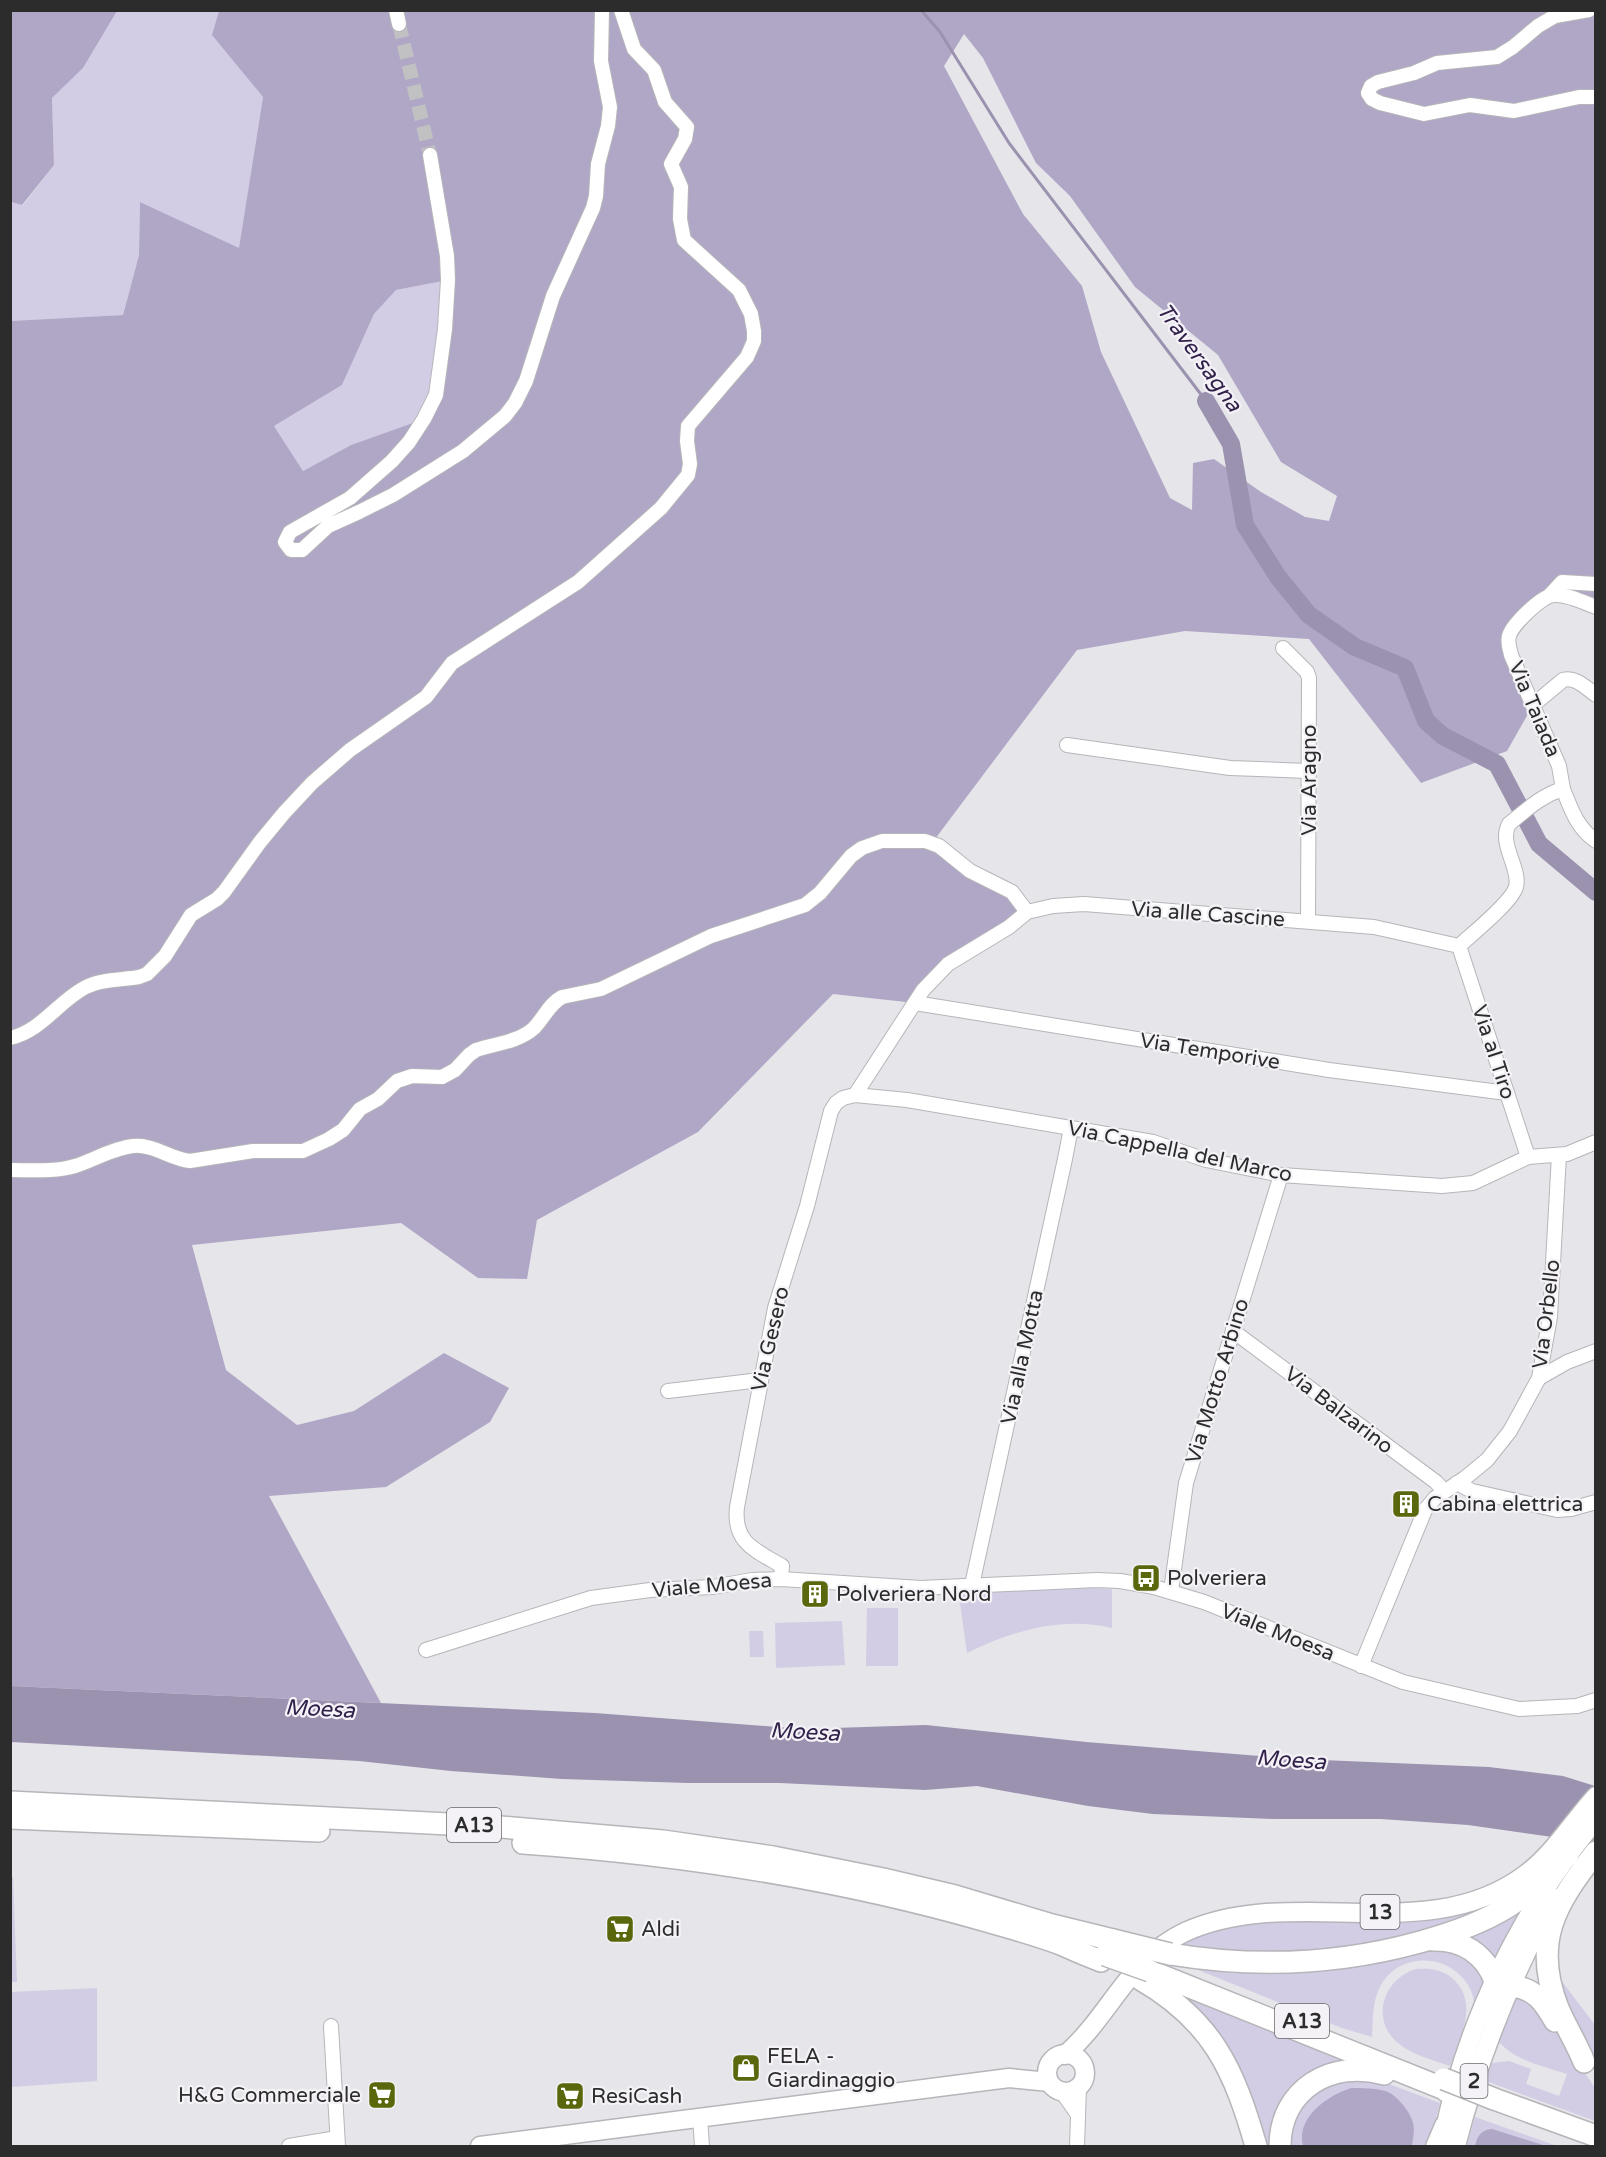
<svg xmlns="http://www.w3.org/2000/svg" width="1606" height="2157" viewBox="0 0 1606 2157" font-family="'Varela Round',sans-serif">
  <style>
    .green { fill: #d3cce5 }
    .forest { fill: #b0a7c6; fill-rule: evenodd }
    .water { fill: #9b92b0 }
    .lines { fill: none; stroke-linecap: round; stroke-linejoin: round }
    .stream { stroke: #9b92b0; stroke-width: 3 }
    .river { stroke: #9b92b0; stroke-width: 18 }
    .minor-tunnel { stroke: #c1c0c3; stroke-width: 14; stroke-dasharray: 14 7; stroke-linecap: butt }
    .minor-casing { stroke: #b6b5b9; stroke-width: 16 }
    .major-casing { stroke: #b6b5b9; stroke-width: 21 }
    .highway-casing { stroke: #b6b5b9; stroke-width: 24 }
    .minor { stroke: #fff; stroke-width: 14 }
    .major { stroke: #fff; stroke-width: 18 }
    .highway { stroke: #fff; stroke-width: 21 }
    .highway-bridge-casing { stroke: #b6b5b9; stroke-width: 24; stroke-linecap: butt }
    .highway-bridge { stroke: #fff; stroke-width: 21 }
    .labels { text-anchor: middle; stroke-width: 4.5; stroke-linejoin: round; paint-order: stroke }
    .shield { fill: #f4f2f7; stroke: #68676a; stroke-width: 1.5 }
    .shield-label { font-size: 20px; font-weight: bold; fill: #2c2c2d }
    .street-label { font-size: 21px; fill: #2c2c2d; stroke: #f4f2f7 }
    .poi-label { font-size: 21px; fill: #2c2c2d; stroke: #f4f2f7; text-anchor: start }
    .water-label { font-size: 22px; font-style: italic; fill: #31214b; stroke: #f4f2f7 }
  </style>
  <rect width="100%" height="100%" fill="#e6e5e9"/>
  <g class="green">
    <polygon points="117,11 219,11 213,35 263,97 239,249 140,202 139,255 123,315 11,321 10,202 23,205 54,165 52,98 83,68"/>
    <polygon points="448,280 445,329 424,419 351,445 303,471 274,426 342,385 374,314 396,290"/>
    <path d="M 1076,1587 L 1112,1589 L 1112,1628 C 1061,1616 1012,1631 967,1653 L 960,1603 L 960,1598 L 964,1593 Z"/>
    <polygon points="867,1608 898,1608 898,1666 866,1666"/>
    <polygon points="842,1621 845,1665 776,1668 775,1623"/>
    <polygon points="749,1631 763,1631 764,1657 750,1657"/>
    <polygon points="10,1877 13,1877 17,1982 11,1982"/>
    <polygon points="1531,1895 1495,1967 1464,1940"/>
    <path d="M 1509,1899 L 1456,1922 L 1382,1943 L 1285,1955 L 1178,1947 C 1219,1919 1277,1921 1324,1919 C 1368,1917 1413,1916 1457,1913 C 1474,1912 1490,1901 1509,1899 Z"/>
    <path d="M 1428,1947 L 1460,1950 L 1489,1981 L 1475,2008 C 1474,1999 1472,1990 1466,1982 C 1445,1952 1397,1953 1380,1987 C 1372,2002 1373,2021 1372,2037 L 1342,2028 L 1176,1961 Z"/>
    <path d="M 1416,1969 C 1429,1968 1441,1969 1452,1978 C 1480,2002 1460,2039 1450,2066 C 1433,2060 1412,2055 1398,2043 C 1370,2020 1383,1979 1416,1969 Z"/>
    <polygon points="1554,1971 1595,2025 1595,2064 1578,2040"/>
    <polygon points="97,1988 97,2081 11,2087 11,1992"/>
    <polygon points="1178,1994 1207,2003 1355,2062 1326,2070 1275,2146 1263,2146"/>
    <path d="M 1518,1995 L 1539,2004 L 1595,2088 L 1595,2121 L 1486,2081 L 1492,2063 L 1509,2061 L 1531,2069 L 1526,2084 L 1559,2096 L 1567,2074 C 1543,2066 1516,2061 1499,2042 Z"/>
    <path d="M 1342,2080 L 1378,2080 L 1440,2103 L 1428,2146 L 1288,2146 C 1289,2124 1301,2102 1320,2089 C 1326,2084 1335,2082 1342,2080 Z"/>
    <polygon points="1475,2117 1557,2146 1467,2146"/>
  </g>
  <g class="forest">
    <polygon points="10,11 117,11 83,68 52,98 54,165 22,205 11,202"/>
    <path d="M 219,11 L 1595,11 L 1595,607 L 1556,595 L 1511,632 L 1533,705 L 1507,751 L 1421,783 L 1309,639 L 1185,631 L 1077,650 L 932,843 L 988,880 L 1027,912 L 948,964 L 915,1003 L 833,994 L 698,1132 L 537,1220 L 527,1279 L 478,1278 L 401,1223 L 192,1245 L 226,1370 L 297,1425 L 354,1411 L 444,1353 L 509,1388 L 490,1422 L 386,1487 L 269,1496 L 381,1703 L 11,1686 L 10,321 L 123,315 L 139,255 L 140,202 L 239,248 L 263,97 L 212,35 ZM 964,34 L 983,58 L 1036,163 L 1070,196 L 1135,287 L 1218,355 L 1281,462 L 1337,496 L 1329,521 L 1305,517 L 1261,492 L 1214,459 L 1193,463 L 1192,510 L 1170,498 L 1101,352 L 1082,286 L 1023,214 L 944,66 ZM 448,280 L 431,407 L 424,419 L 351,445 L 303,471 L 274,426 L 342,385 L 374,314 L 396,290 Z"/>
    <path d="M 1351,2088 C 1363,2088 1374,2088 1385,2091 C 1396,2094 1410,2111 1413,2123 C 1415,2131 1413,2138 1412,2146 L 1303,2146 C 1296,2117 1327,2096 1351,2088 Z"/>
    <path d="M 1492,2129 L 1546,2146 L 1475,2146 C 1477,2136 1481,2130 1492,2129 Z"/>
  </g>
  <polygon class="water" points="11,1686 595,1713 803,1729 926,1725 1086,1742 1298,1759 1489,1767 1563,1776 1595,1786 1595,1843 1468,1825 1381,1819 1275,1819 1153,1814 1088,1806 977,1786 925,1790 780,1783 688,1783 562,1779 451,1771 359,1761 11,1742"/>
  <g class="lines">
    <polyline class="stream" points="921,10 940,32 1009,143 1206,401"/>
    <polyline class="river" points="1206,401 1231,444 1245,525 1278,577 1309,615 1355,647 1405,668 1426,721 1443,736 1497,764 1539,844 1596,892"/>
    <polyline class="minor-tunnel" points="399,24 430,155"/>
    <g class="minor-casing">
      <g id="minor">
        <polyline points="396,10 399,24"/>
        <polyline points="1589,10 1555,16 1538,26 1513,47 1497,57 1437,63 1414,73 1378,82 1371,86 1368,93 1372,99 1380,103 1424,114 1470,105 1514,111 1579,97 1596,97"/>
        <polyline points="430,155 447,256 448,280 445,329 436,395 424,419 409,442 392,461 350,498 290,532 285,542 291,550 302,550 328,526 359,512 393,495 463,451 505,416 515,403 526,381 553,296 593,208 596,196 598,164 608,126 610,107 601,61 602,10"/>
        <polyline points="1550,595 1562,582 1596,584"/>
        <polyline points="1283,648 1307,672 1309,678 1308,921"/>
        <path d="M 1533,705 L 1563,680 C 1575,676 1586,688 1596,695"/>
        <polyline points="1067,745 1230,768 1308,771"/>
        <path d="M 1563,789 L 1559,766 L 1511,655 C 1510,649 1507,643 1509,636 C 1512,625 1542,595 1554,595 C 1567,594 1583,602 1596,607"/>
        <path d="M 1459,946 C 1473,933 1511,903 1516,887 C 1521,868 1498,844 1509,824 C 1526,810 1542,795 1563,789 C 1571,809 1577,828 1596,841"/>
        <polyline points="1459,946 1528,1157"/>
        <polyline points="915,1003 1329,1070 1507,1093"/>
        <path d="M 10,1038 C 41,1031 57,1003 84,988 C 100,979 121,980 139,977 L 147,974 L 165,956 L 191,915 L 217,899 L 224,892 L 260,842 L 284,813 L 312,783 L 350,750 L 426,697 L 452,663 L 578,582 L 661,508 L 688,475 L 690,464 L 687,441 L 688,426 L 747,357 L 754,341 L 754,331 L 751,314 L 739,290 L 684,240 L 680,219 L 681,187 L 671,164 L 685,139 L 687,127 L 665,102 L 654,70 L 634,49 L 621,10"/>
        <polyline points="855,1095 923,990 948,964 1009,927 1027,912 1053,906 1084,904 1374,927 1459,946"/>
        <path d="M 10,1170 C 31,1170 56,1172 75,1166 C 94,1160 113,1148 133,1146 C 154,1144 170,1159 190,1161 L 253,1151 L 303,1151 L 329,1139 L 343,1130 L 360,1109 L 378,1099 L 397,1081 L 412,1076 L 442,1077 L 455,1070 L 469,1055 L 476,1050 C 494,1044 519,1042 534,1028 C 544,1018 549,1004 562,997 L 601,989 L 711,936 L 805,905 L 820,893 L 851,856 L 862,848 L 882,841 L 925,841 L 939,846 L 970,871 L 1012,892 L 1027,912"/>
        <polyline points="1233,1331 1436,1482 1444,1491"/>
        <polyline points="1539,1378 1567,1362 1596,1351"/>
        <polyline points="668,1391 760,1380"/>
        <polyline points="1457,1483 1472,1491 1557,1510 1571,1509 1596,1502"/>
        <path d="M 781,1579 L 782,1566 C 755,1550 733,1543 737,1507 L 775,1308 L 807,1206 L 831,1111 L 836,1103 L 843,1098 L 855,1095 L 907,1100 L 1153,1142 L 1206,1160 L 1281,1175 L 1442,1186 L 1473,1183 L 1528,1157 L 1567,1154 L 1596,1142"/>
        <polyline points="972,1585 1065,1159 1071,1128"/>
        <polyline points="1171,1591 1186,1483 1281,1175"/>
        <polyline points="426,1650 591,1598 650,1590 713,1587 752,1580 781,1579 921,1588 1097,1580 1120,1581 1154,1587 1204,1602 1403,1682 1519,1709 1577,1706 1596,1700"/>
        <polyline points="1361,1666 1425,1510 1435,1498 1465,1478 1487,1460 1510,1431 1539,1378 1550,1317 1559,1155"/>
        <polyline points="331,2026 338,2146"/>
        <polyline points="1062,2092 1078,2115"/>
        <polyline points="700,2117 702,2146"/>
        <polyline points="289,2146 337,2138"/>
        <polyline points="1077,2146 1079,2087"/>
      </g>
    </g>
    <g class="major-casing">
      <g id="major">
        <circle cx="1066" cy="2073" r="19"/>
        <path d="M 1065,2055 C 1110,2016 1128,1959 1185,1932 C 1293,1883 1427,1949 1526,1874 C 1554,1853 1573,1821 1596,1796"/>
        <path d="M 1443,2139 C 1465,2023 1521,1911 1596,1819"/>
        <polyline points="480,2146 1009,2078 1049,2082"/>
        <path d="M 1456,2146 C 1478,2059 1511,1977 1554,1898"/>
      </g>
    </g>
    <g class="highway-casing">
      <g id="highway">
        <polyline points="10,1802 489,1826 663,1841 773,1857 883,1879 955,1896 1052,1925 1113,1940"/>
        <polyline points="10,1818 319,1831"/>
        <path d="M 523,1843 C 681,1854 838,1878 990,1922 C 1014,1929 1040,1936 1063,1945 C 1076,1951 1088,1956 1101,1961"/>
        <path d="M 1433,1940 C 1462,1939 1485,1954 1495,1981"/>
        <path d="M 1170,1954 C 1255,1968 1337,1965 1420,1942 C 1450,1934 1482,1923 1509,1906 C 1531,1892 1549,1873 1568,1855"/>
        <polyline points="1150,1971 1442,2088 1452,2095"/>
        <path d="M 1140,1979 C 1213,2021 1234,2070 1256,2146"/>
        <path d="M 1511,1986 C 1535,1988 1544,2002 1555,2021"/>
        <path d="M 1584,2062 C 1577,2044 1566,2027 1558,2008 C 1532,1942 1555,1904 1596,1852"/>
        <polyline points="1494,2099 1596,2136"/>
        <path d="M 1280,2146 C 1280,2089 1332,2059 1384,2074"/>
        <polyline points="1437,2146 1446,2125"/>
      </g>
    </g>
    <use href="#minor" class="minor"/>
    <use href="#major" class="major"/>
    <use href="#highway" class="highway"/>
    <g class="highway-bridge-casing">
      <g id="highway-bridge">
        <polyline points="1113,1940 1170,1954"/>
        <polyline points="1105,1955 1150,1971"/>
        <polyline points="1444,2079 1494,2099"/>
      </g>
    </g>
    <use href="#highway-bridge" class="highway-bridge"/>
  </g>
  <defs>
    <g id="building-square" transform="scale(1.5)"><rect x="-9" y="-9" width="18" height="18" rx="4" fill="#5a670c" stroke="#f4f2f7"/><path d="M-4-6H4V6H1V3H-1V6H-4ZM-2.5-4.3h1.7v1.8h-1.7ZM.8-4.3h1.7v1.8H.8ZM-2.5-1h1.7V.8h-1.7ZM.8-1h1.7V.8H.8Z" fill="#fff"/></g>
    <g id="bus-square" transform="scale(1.5)"><rect x="-9" y="-9" width="18" height="18" rx="4" fill="#5a670c" stroke="#f4f2f7"/><path d="M-5-6H5V4H4V6H2V4H-2V6H-4V4H-5ZM-3.5-4V0h7V-4ZM-3.5 1.2v1.5H-2V1.2ZM2 1.2v1.5H3.5V1.2Z" fill="#fff"/></g>
    <g id="supermarket-square" transform="scale(1.5)"><rect x="-9" y="-9" width="18" height="18" rx="4" fill="#5a670c" stroke="#f4f2f7"/><path d="M-6-5.5h2.5l.6 2H6L4.5 2H-2.5L-4.4-4H-6ZM-1.5 3.2a1.3 1.3 0 1 0 .1 0ZM3 3.2a1.3 1.3 0 1 0 .1 0Z" fill="#fff"/></g>
    <g id="shop-square" transform="scale(1.5)"><rect x="-9" y="-9" width="18" height="18" rx="4" fill="#5a670c" stroke="#f4f2f7"/><path d="M-5-2.5h2.3a2.7 3.5 0 0 1 5.4 0H5L5.5 6h-11ZM-1.5-2.5h3a1.5 2.3 0 0 0-3 0Z" fill="#fff"/></g>
  </defs>
  <g fill-rule="evenodd">
    <use href="#building-square" x="1406" y="1504"/>
    <use href="#bus-square" x="1146" y="1578"/>
    <use href="#building-square" x="815" y="1594"/>
    <use href="#supermarket-square" x="620" y="1929"/>
    <use href="#shop-square" x="746" y="2068"/>
    <use href="#supermarket-square" x="382" y="2095"/>
    <use href="#supermarket-square" x="570" y="2096"/>
  </g>
  <g class="labels">
    <g class="shield">
      <rect x="447" y="1808" width="54" height="34" rx="4.5"/>
      <rect x="1360.5" y="1895" width="39" height="34" rx="4.5"/>
      <rect x="1275" y="2004" width="54" height="34" rx="4.5"/>
      <rect x="1460.5" y="2064" width="27" height="34" rx="4.5"/>
    </g>
    <g class="shield-label">
      <text x="474" y="1832">A13</text>
      <text x="1380" y="1919">13</text>
      <text x="1302" y="2028">A13</text>
      <text x="1474" y="2088">2</text>
    </g>
    <g class="street-label">
      <text transform="translate(1535 709) rotate(67)" y="7">Via Taiada</text>
      <text transform="translate(1309 780) rotate(-90)" y="7">Via Aragno</text>
      <text transform="translate(1208 914) rotate(4)" y="7">Via alle Cascine</text>
      <text transform="translate(1210 1051) rotate(9)" y="7">Via Temporive</text>
      <text transform="translate(1494 1052) rotate(72)" y="7">Via al Tiro</text>
      <text transform="translate(1180 1151) rotate(12)" y="7">Via Cappella del Marco</text>
      <text transform="translate(1546 1314) rotate(-83)" y="7">Via Orbello</text>
      <text transform="translate(770 1339) rotate(-77)" y="7">Via Gesero</text>
      <text transform="translate(1022 1357) rotate(-78)" y="7">Via alla Motta</text>
      <text transform="translate(1217 1381) rotate(-73)" y="7">Via Motto Arbino</text>
      <text transform="translate(1339 1410) rotate(37)" y="7">Via Balzarino</text>
      <text transform="translate(712 1585) rotate(-5)" y="7">Viale Moesa</text>
      <text transform="translate(1278 1632) rotate(22)" y="7">Viale Moesa</text>
    </g>
    <g class="poi-label">
      <text x="1427" y="1511">Cabina elettrica</text>
      <text x="1167" y="1585">Polveriera</text>
      <text x="836" y="1601">Polveriera Nord</text>
      <text x="641" y="1936">Aldi</text>
      <text x="767" y="2063">FELA -<tspan x="767" dy="24">Giardinaggio</tspan></text>
      <text x="361" y="2102" text-anchor="end">H&amp;G Commerciale</text>
      <text x="591" y="2103">ResiCash</text>
    </g>
    <g class="water-label">
      <text transform="translate(1200 357) rotate(54)" y="8">Traversagna</text>
      <text transform="translate(320 1708) rotate(3)" y="8">Moesa</text>
      <text transform="translate(805 1731) rotate(3)" y="8">Moesa</text>
      <text transform="translate(1291 1759) rotate(4)" y="8">Moesa</text>
    </g>
  </g>
  <rect width="1606" height="2157" fill="none" stroke="#2c2c2d" stroke-width="24"/>
</svg>
